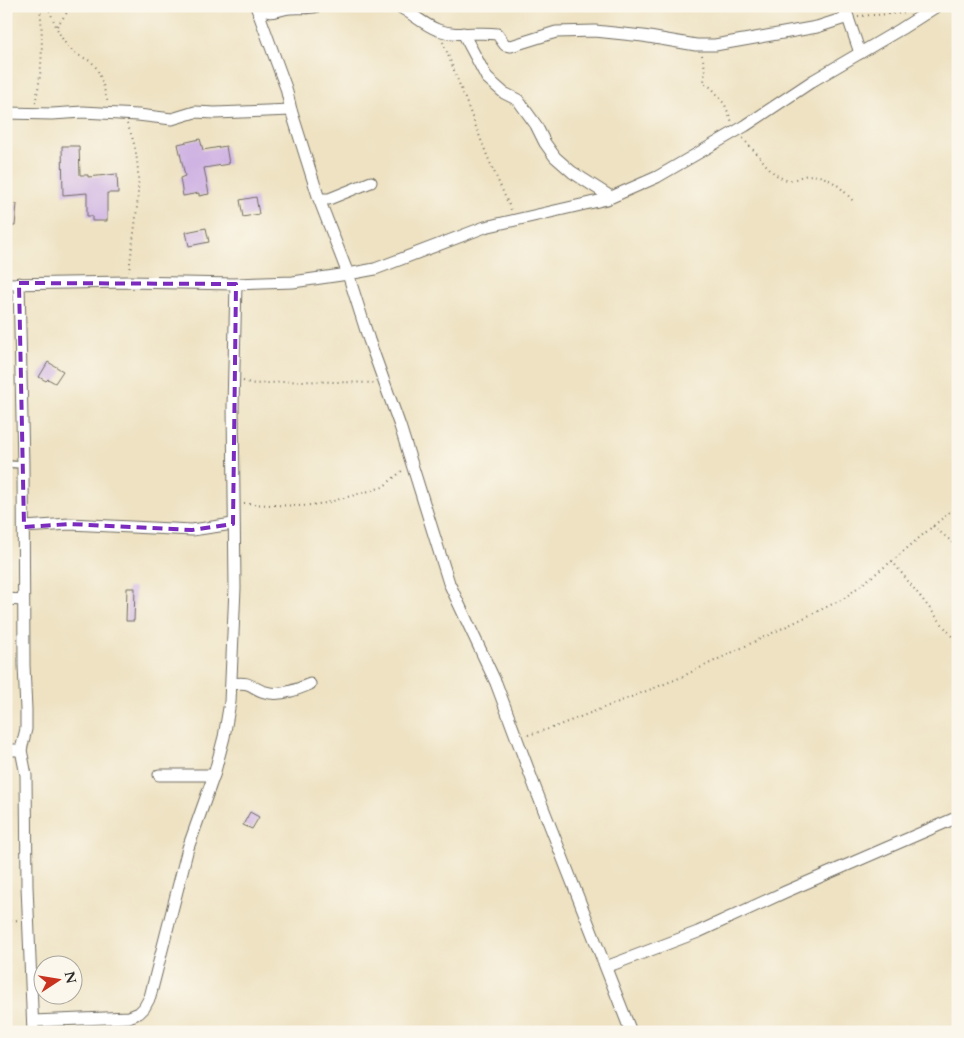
<svg xmlns="http://www.w3.org/2000/svg" width="964" height="1038" viewBox="0 0 964 1038" font-family="Cardo,serif">
  <style>
    .building { fill: #cfb3e3 }
    .lines { fill: none; stroke-linecap: round; stroke-linejoin: round }
    .lane-casing { stroke: #6f6b60; stroke-width: 8 }
    .street-casing { stroke: #6f6b60; stroke-width: 13 }
    .path { stroke: #6f6b60; stroke-width: 2; stroke-dasharray: 1 4; stroke-linecap: butt }
    .lane { stroke: #fff; stroke-width: 5.5 }
    .street { stroke: #fff; stroke-width: 11 }
    .marked { fill: none; stroke: #7b2cbf; stroke-width: 4; stroke-dasharray: 10 6; stroke-linejoin: round }
  </style>
  <rect width="100%" height="100%" fill="#fbf7ec"/>
  <filter id="ink" filterUnits="userSpaceOnUse"><feTurbulence type="fractalNoise" baseFrequency=".02" numOctaves="2"/><feDisplacementMap in="SourceGraphic" scale="10" xChannelSelector="R" yChannelSelector="G"/><feConvolveMatrix kernelMatrix="1 2 1 2 8 2 1 2 1" color-interpolation-filters="sRGB"/></filter>
  <filter id="wash" filterUnits="userSpaceOnUse"><feTurbulence type="fractalNoise" baseFrequency=".0096" numOctaves="4" result="noise"/><feDisplacementMap in="SourceGraphic" scale="20" xChannelSelector="R" yChannelSelector="G"/><feGaussianBlur stdDeviation="1.12" result="paint"/><feColorMatrix in="noise" values="0 0 0 0 0 0 0 0 0 0 0 0 0 0 0 0 0 1.4 0 .05"/><feComposite in="paint" operator="in"/></filter>
  <g filter="url(#wash)">
    <rect width="100%" height="100%" fill="#eee2c2"/>
    <g id="blocks">
      <g class="building">
        <polygon points="200,139 203,150 226,146 229,164 204,168 209,194 199,196 199,193 183,196 180,178 185,176 178,144"/>
        <polygon points="62,146 79,146 80,175 88,175 88,177 117,174 118,193 107,193 107,221 92,221 92,216 87,216 87,193 63,195"/>
        <polygon points="256,197 259,214 243,217 240,200"/>
        <polygon points="6,203 17,204 15,226 6,226"/>
        <polygon points="206,228 209,242 189,246 186,232"/>
        <polygon points="48,362 63,371 55,383 48,379 46,381 39,377"/>
        <polygon points="127,588 135,588 134,621 126,621"/>
        <polygon points="250,812 259,817 252,829 243,825"/>
      </g>
    </g>
  </g>
  <g filter="url(#ink)">
    <use href="#blocks" fill-opacity="0" stroke="#6f6b60" stroke-width="1"/>
    <g class="lines">
      <g class="lane-casing">
        <polyline id="lane" points="6,464 23,465"/>
      </g>
      <g class="street-casing">
        <g id="street">
          <polyline points="256,6 286,88 291,110 319,199 348,274 369,340 400,426 449,583 496,683 536,790 631,1032"/>
          <path d="M 259,6 C 270,17 278,9 290,8 C 300,7 308,9 318,6"/>
          <path d="M 398,6 C 412,13 424,25 438,30 C 457,37 478,31 497,34 L 505,45 L 511,46 L 556,32 L 595,31 L 643,36 L 696,45 L 715,45 L 817,27 L 848,17"/>
          <polyline points="844,6 860,53"/>
          <polyline points="463,33 487,78 504,93 518,100 536,125 545,143 555,157 572,172 611,197"/>
          <polyline points="6,113 52,114 83,112 138,115 172,119 195,112 215,113 291,110"/>
          <polyline points="319,199 329,199 371,182"/>
          <polyline points="19,283 23,465 24,665 26,710 26,729 21,750 26,775 27,886 33,1032"/>
          <polyline points="6,284 128,282 236,284 293,282 348,274 375,269 485,227 607,199 657,177 745,126 814,80 901,29 937,6"/>
          <polyline points="24,527 70,524 192,530 233,524"/>
          <polyline points="6,599 23,600"/>
          <path d="M 232,684 C 254,680 252,691 270,693 C 284,695 298,689 310,684"/>
          <polyline points="6,750 21,750"/>
          <polyline points="159,775 214,775"/>
          <polyline points="606,967 698,932 785,892 958,817"/>
          <polyline points="33,1021 129,1017 139,1013 144,1008 150,997 188,848 214,775 224,737 230,702 235,588 233,406 236,284"/>
        </g>
      </g>
      <g class="path">
        <path d="M 48,6 C 54,22 61,43 75,53 C 82,58 90,59 95,66 C 102,76 104,91 108,103"/>
        <polyline points="858,16 905,13"/>
        <polyline points="57,26 72,6"/>
        <polyline points="443,42 488,158 512,212"/>
        <polyline points="702,55 705,68 704,83 712,88 725,105 732,122"/>
        <path d="M 35,103 C 43,71 43,39 40,6"/>
        <path d="M 127,124 C 148,169 134,224 129,272"/>
        <path d="M 743,138 C 748,145 754,150 759,156 C 766,165 773,175 784,179 C 791,182 797,178 803,176 C 826,172 840,186 853,201"/>
        <polyline points="243,381 255,384 299,381 375,383"/>
        <polyline points="244,504 303,506 326,503 383,487 403,470"/>
        <polyline points="933,526 958,547"/>
        <polyline points="892,561 958,644"/>
        <polyline points="528,735 552,728 677,679 843,599 892,561 958,505"/>
        <polyline points="6,921 19,920"/>
      </g>
      <use href="#lane" class="lane"/>
      <use href="#street" class="street"/>
    </g>
  </g>
  <path class="marked" d="M 19,283 L 236,284 L 233,524 L 192,530 L 70,524 L 24,527 Z"/>
  <rect width="964" height="1038" fill="none" stroke="#fbf7ec" stroke-width="25"/>
  <g transform="translate(58 980) rotate(78)"><circle r="24" fill="#fbf7ec" stroke="#a8a59f"/>
  <path d="M0-4L9 19L0 12L-9 19Z" fill="#c8321e"/>
  <text y="-8" font-size="14" font-weight="bold" text-anchor="middle" fill="#2b2b2b">N</text>
  </g>
</svg>
